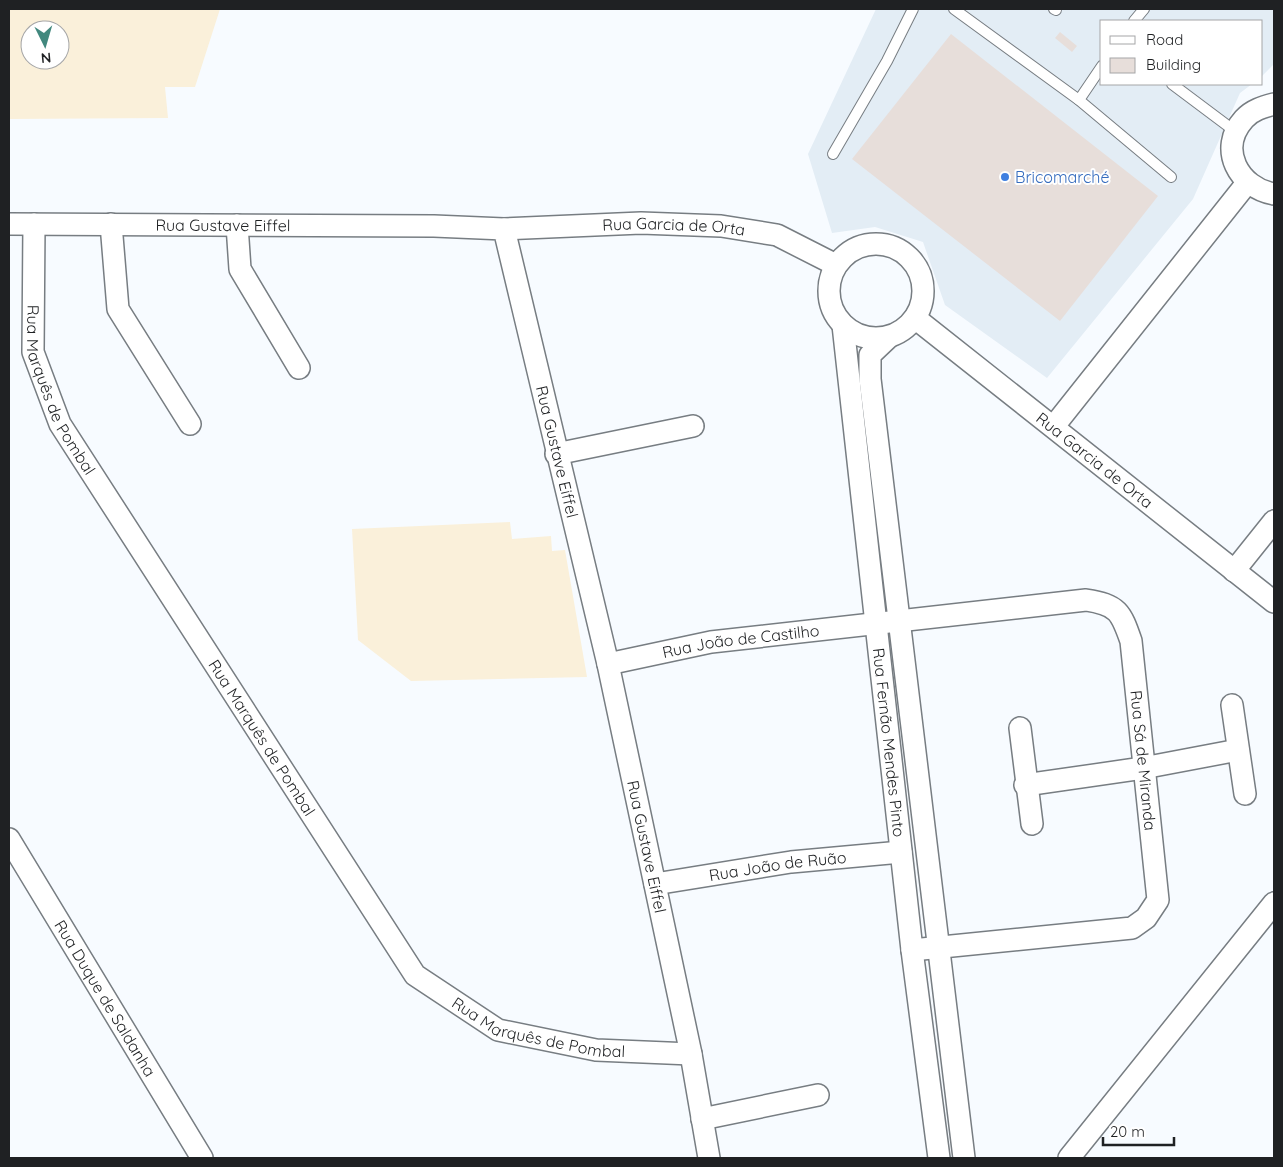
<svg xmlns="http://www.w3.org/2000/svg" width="1283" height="1167" viewBox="0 0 1283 1167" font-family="Quicksand,sans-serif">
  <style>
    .built { fill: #e3edf5 }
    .education { fill: #faf0da; fill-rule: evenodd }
    .building { fill: #e7deda }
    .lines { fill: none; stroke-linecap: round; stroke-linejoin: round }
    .service-casing { stroke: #777d82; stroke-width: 12 }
    .minor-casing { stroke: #777d82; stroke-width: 24 }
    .service { stroke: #fff; stroke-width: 10 }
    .minor { stroke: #fff; stroke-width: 21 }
    .shop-dot { fill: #3f7fe0; stroke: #fff; stroke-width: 2 }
    .labels { text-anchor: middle; stroke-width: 4; stroke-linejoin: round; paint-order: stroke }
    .shop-label { font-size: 16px; fill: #366cbe; stroke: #fff; text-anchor: start }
    .street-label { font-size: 16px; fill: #1f2123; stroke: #fff }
  </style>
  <rect width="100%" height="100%" fill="#f7fbff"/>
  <polygon class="built" points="876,9 1274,9 1274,64 1262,76 1262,21 1102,21 1102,84 1252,84 1240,93 1193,199 1047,378 945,305 923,242 875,227 832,233 808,154"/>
  <g class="education">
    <path d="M 9,9 L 220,9 L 195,87 L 165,87 L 168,118 L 9,119 ZM 30,30 L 60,30 L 60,60 L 30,60 Z"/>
    <polygon points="510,522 512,539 551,536 552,551 565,550 587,677 411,681 358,640 352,529"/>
  </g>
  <g class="building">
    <polygon points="1060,32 1077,46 1072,52 1055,38"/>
    <polygon points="951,34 1158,196 1060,321 852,159"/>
  </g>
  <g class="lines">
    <g class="service-casing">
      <g id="service">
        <polyline points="954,9 1079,100"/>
        <polyline points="1054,9 1056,10"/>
        <polyline points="1134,21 1144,9"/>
        <polyline points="1102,66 1079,100 1171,177"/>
        <polyline points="1172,84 1236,132"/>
        <polyline points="833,154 887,61 913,9"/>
      </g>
    </g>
    <g class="minor-casing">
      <g id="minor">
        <path d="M 1274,104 C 1263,107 1252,110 1244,119 C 1217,149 1239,188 1274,194"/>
        <path id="s1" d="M 9,224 L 434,226 L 504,229 L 608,664 L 691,1054 L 709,1158"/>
        <path id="s2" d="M 34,224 L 33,352 L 60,424 L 415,975 L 498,1030 L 596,1050 L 691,1054"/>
        <polyline points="111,224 118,309 190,424"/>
        <polyline points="237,225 240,269 299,368"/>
        <path id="s3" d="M 504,229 L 641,223 L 721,226 L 777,235 L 836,265"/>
        <circle cx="876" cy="291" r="47"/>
        <path id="s4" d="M 915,318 L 1274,602"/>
        <path id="s5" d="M 843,325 L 912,950 L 939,1158"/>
        <polyline points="889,337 870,355 870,379 964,1158"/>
        <polyline points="1054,426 1247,183"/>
        <polyline points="556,454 693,426"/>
        <polyline points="1234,571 1274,521"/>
        <path id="s6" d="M 608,664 L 711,642 L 1086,600 C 1118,605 1121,612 1131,641 L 1158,900 L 1146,918 L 1132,928 L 912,950"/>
        <polyline points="1232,705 1245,794"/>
        <polyline points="1020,728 1032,824"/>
        <polyline points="1025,785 1143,768 1238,750"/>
        <path id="s7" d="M 9,839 L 202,1158"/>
        <path id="s8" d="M 655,884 L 791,862 L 901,852"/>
        <polyline points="702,1119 818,1095"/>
        <polyline points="1069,1158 1274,903"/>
      </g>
    </g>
    <use href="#service" class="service"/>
    <use href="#minor" class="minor"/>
  </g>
  <circle class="shop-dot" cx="1005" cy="177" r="5"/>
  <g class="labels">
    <g class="shop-label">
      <text x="1015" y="183">Bricomarché</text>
    </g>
    <g class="street-label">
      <text dy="6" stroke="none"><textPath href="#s1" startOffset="214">Rua Gustave Eiffel</textPath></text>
      <text dy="6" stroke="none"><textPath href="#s3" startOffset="170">Rua Garcia de Orta</textPath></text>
      <text dy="6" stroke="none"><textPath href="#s2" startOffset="172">Rua Marquês de Pombal</textPath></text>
      <text dy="6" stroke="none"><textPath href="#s1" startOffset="724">Rua Gustave Eiffel</textPath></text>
      <text dy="6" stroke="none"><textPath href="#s4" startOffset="229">Rua Garcia de Orta</textPath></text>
      <text dy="6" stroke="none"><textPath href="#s6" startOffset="135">Rua João de Castilho</textPath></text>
      <text dy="6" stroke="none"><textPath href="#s2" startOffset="578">Rua Marquês de Pombal</textPath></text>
      <text dy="6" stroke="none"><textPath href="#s5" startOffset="420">Rua Fernão Mendes Pinto</textPath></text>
      <text dy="6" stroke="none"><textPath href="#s6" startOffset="669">Rua Sá de Miranda</textPath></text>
      <text dy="6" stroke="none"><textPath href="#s1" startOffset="1129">Rua Gustave Eiffel</textPath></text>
      <text dy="6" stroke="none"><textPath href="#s8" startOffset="124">Rua João de Ruão</textPath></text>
      <text dy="6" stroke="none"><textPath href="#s7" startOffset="186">Rua Duque de Saldanha</textPath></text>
      <text dy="6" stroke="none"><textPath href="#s2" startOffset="998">Rua Marquês de Pombal</textPath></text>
    </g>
  </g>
  <rect width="1283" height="1167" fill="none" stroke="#1f2123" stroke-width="20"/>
  <rect x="1100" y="20" width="162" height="65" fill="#ffffff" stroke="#a5a6a7"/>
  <rect x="1110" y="36" width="25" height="8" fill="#ffffff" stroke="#a5a6a7"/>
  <text x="1146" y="45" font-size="15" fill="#1f2123">Road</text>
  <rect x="1110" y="58" width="25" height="15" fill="#e7deda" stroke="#a5a6a7"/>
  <text x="1146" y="70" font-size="15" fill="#1f2123">Building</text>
  <g transform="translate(45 45) rotate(175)"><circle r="24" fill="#ffffff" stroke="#a5a6a7"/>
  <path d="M0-4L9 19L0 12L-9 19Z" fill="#42887e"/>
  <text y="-8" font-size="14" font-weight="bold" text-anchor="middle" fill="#1f2123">N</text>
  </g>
  <path d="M1103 1137v8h71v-8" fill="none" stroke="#1f2123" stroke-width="2.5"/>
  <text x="1110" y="1137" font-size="15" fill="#1f2123" stroke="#ffffff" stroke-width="4" paint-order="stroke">20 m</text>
</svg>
